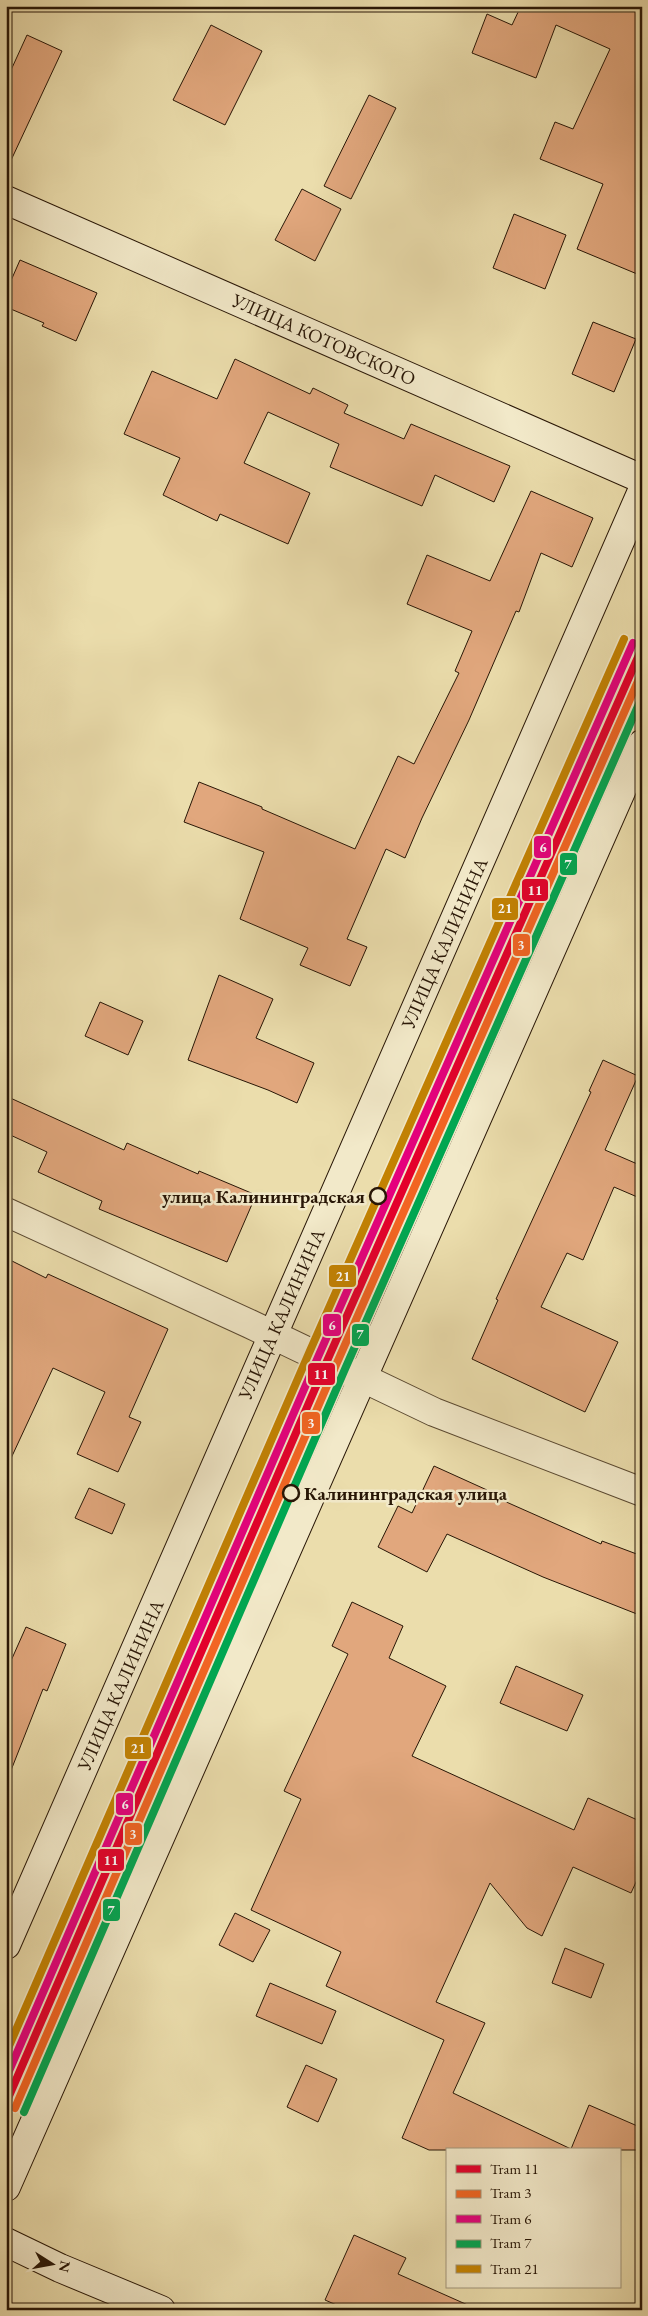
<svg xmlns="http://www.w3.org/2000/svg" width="648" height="2316" viewBox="0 0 648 2316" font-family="'EB Garamond',serif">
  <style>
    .building { fill: #e1a77d; stroke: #281606 }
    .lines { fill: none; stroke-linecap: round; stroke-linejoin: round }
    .street-casing { stroke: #594830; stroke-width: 30 }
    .secondary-casing { stroke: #281606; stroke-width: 30 }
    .street { stroke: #f2e9c9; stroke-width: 28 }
    .secondary { stroke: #f2e9c9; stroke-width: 28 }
    .tram-1-casing { stroke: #f2e9c9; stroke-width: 11 }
    .tram-2-casing { stroke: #f2e9c9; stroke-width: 11 }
    .tram-3-casing { stroke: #f2e9c9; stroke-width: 11 }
    .tram-4-casing { stroke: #f2e9c9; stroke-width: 11 }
    .tram-5-casing { stroke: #f2e9c9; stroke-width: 11 }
    .tram-1 { stroke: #e4002b; stroke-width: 8 }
    .tram-2 { stroke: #f26522; stroke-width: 8 }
    .tram-3 { stroke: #e5007d; stroke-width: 8 }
    .tram-4 { stroke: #00a651; stroke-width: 8 }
    .tram-5 { stroke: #c38202; stroke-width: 8 }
    .stop-dot { fill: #f2e9c9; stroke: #281606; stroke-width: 2.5 }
    .labels { text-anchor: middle; stroke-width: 5; stroke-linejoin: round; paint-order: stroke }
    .street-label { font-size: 19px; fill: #281606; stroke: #f2e9c9 }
    .stop-label { font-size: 19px; font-weight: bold; fill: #281606; stroke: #f2e9c9; text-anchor: end }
    .line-badge { stroke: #f2e9c9; stroke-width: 2 }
    .badge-label { font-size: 14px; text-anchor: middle; font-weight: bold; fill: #fff }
  </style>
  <rect width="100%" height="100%" fill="#ebddac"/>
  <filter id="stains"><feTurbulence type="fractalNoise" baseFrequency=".004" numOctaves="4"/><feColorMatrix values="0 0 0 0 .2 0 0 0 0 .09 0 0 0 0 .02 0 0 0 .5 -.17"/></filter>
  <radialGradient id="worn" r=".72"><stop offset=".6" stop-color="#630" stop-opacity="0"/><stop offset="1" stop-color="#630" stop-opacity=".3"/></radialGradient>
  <g class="building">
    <polygon points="515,6 642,6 642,276 577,249 603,184 540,159 555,122 573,129 610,49 556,25 536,78 472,53 487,14 512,25 520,8"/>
    <polygon points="211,25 262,51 225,125 173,100"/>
    <polygon points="27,35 62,51 6,171 6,81"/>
    <polygon points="369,95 396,108 351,199 324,186"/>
    <polygon points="302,189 341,209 315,261 275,240"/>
    <polygon points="514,214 566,235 545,289 493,268"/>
    <polygon points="20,260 97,293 76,341 42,326 44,323 6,307 6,292"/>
    <polygon points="593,322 636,339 614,392 572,374"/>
    <polygon points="235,359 310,394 313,388 348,405 344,413 404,439 411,424 510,466 494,502 435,475 422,506 330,467 339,444 268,412 244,463 310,493 288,544 220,514 217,521 163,495 180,458 124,434 152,371 217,399"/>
    <polygon points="531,491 593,518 572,567 541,553 519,612 516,611 469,720 422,818 405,858 386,849 347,939 367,947 350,986 300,965 308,948 240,919 264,852 184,822 199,782 262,807 262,809 355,849 398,756 414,764 459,673 455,671 472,631 407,604 427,555 490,581"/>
    <polygon points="219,975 273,999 256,1038 314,1063 297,1103 268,1090 188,1060"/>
    <polygon points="100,1002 143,1021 128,1055 85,1036"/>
    <polygon points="603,1060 638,1076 605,1150 642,1166 642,1199 614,1187 583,1260 567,1253 541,1307 618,1342 585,1412 472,1359 498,1300 496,1299 591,1092 589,1091"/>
    <polygon points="6,1096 124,1150 127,1143 198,1174 199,1171 256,1195 227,1262 99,1209 102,1201 38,1172 47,1152 6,1133"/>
    <polygon points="6,1258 46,1278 48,1274 168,1329 129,1417 141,1422 118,1472 77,1454 105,1392 53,1368 6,1469"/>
    <polygon points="434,1466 487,1490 486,1493 601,1544 602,1541 642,1556 642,1616 543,1577 447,1534 427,1572 378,1547 398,1506 412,1513"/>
    <polygon points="89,1488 125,1504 112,1534 75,1518"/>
    <polygon points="352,1602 403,1626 389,1658 446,1686 412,1756 574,1830 588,1798 642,1822 642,1869 631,1893 573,1867 542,1936 527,1928 490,1883 436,2002 485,2023 453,2093 571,2149 589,2105 642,2128 642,2150 429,2150 402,2138 444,2040 326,1986 341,1952 251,1910 301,1799 284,1791 348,1654 332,1646"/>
    <polygon points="26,1627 66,1644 47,1691 43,1689 8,1778 6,1672"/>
    <polygon points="516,1666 583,1695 567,1731 500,1703"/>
    <polygon points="235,1913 270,1930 253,1962 219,1945"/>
    <polygon points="565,1948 604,1964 591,1998 552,1983"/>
    <polygon points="270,1983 336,2011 322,2044 256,2016"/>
    <polygon points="306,2065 337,2079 318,2122 287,2107"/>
    <polygon points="354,2235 406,2258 398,2274 479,2310 348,2310 325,2300"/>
  </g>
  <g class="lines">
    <g class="street-casing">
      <polyline id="street" points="6,1212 250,1324 434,1412 642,1492"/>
    </g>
    <g class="secondary-casing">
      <g id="secondary">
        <polyline points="6,200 642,479"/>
        <polyline points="6,1945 642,491"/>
        <polyline points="6,2187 642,744"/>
        <polyline points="6,2242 60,2268 161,2310"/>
      </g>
    </g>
    <use href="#street" class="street"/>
    <use href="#secondary" class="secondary"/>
    <g class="tram-1-casing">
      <polyline id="tram-1" points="6,2103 327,1361 642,648"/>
    </g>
    <g class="tram-2-casing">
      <polyline id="tram-2" points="15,2108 336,1365 642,672"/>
    </g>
    <g class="tram-3-casing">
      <polyline id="tram-3" points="6,2078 318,1357 633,643"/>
    </g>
    <g class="tram-4-casing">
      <polyline id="tram-4" points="24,2112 345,1369 642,697"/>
    </g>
    <g class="tram-5-casing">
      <polyline id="tram-5" points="6,2053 309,1353 624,639"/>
    </g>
    <use href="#tram-1" class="tram-1"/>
    <use href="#tram-2" class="tram-2"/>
    <use href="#tram-3" class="tram-3"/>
    <use href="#tram-4" class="tram-4"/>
    <use href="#tram-5" class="tram-5"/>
  </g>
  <g class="stop-dot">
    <circle cx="378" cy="1196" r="8"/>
    <circle cx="291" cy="1493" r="8"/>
  </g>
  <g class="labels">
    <g class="street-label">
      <text transform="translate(324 339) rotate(24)" y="7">УЛИЦА КОТОВСКОГО</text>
      <text transform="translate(444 943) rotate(-66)" y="7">УЛИЦА КАЛИНИНА</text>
      <text transform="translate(281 1314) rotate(-66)" y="7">УЛИЦА КАЛИНИНА</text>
      <text transform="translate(120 1685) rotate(-66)" y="7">УЛИЦА КАЛИНИНА</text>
    </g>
    <g class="stop-label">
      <text x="365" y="1203">улица Калининградская</text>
      <text x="304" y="1500" text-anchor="start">Калининградская улица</text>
    </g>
  </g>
  <g class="line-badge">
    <rect x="533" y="835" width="19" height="24" rx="5" fill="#e5007d"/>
    <rect x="559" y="852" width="19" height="24" rx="5" fill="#00a651"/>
    <rect x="521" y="878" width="28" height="24" rx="5" fill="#e4002b"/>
    <rect x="491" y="897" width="28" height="24" rx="5" fill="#c38202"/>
    <rect x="512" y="933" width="19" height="24" rx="5" fill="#f26522"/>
    <rect x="328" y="1264" width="29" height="24" rx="5" fill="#c38202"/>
    <rect x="322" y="1313" width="20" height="24" rx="5" fill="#e5007d"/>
    <rect x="351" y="1323" width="19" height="24" rx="5" fill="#00a651"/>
    <rect x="307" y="1362" width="29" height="24" rx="5" fill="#e4002b"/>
    <rect x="301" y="1411" width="20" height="24" rx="5" fill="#f26522"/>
    <rect x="124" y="1736" width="28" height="24" rx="5" fill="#c38202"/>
    <rect x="115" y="1792" width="19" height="24" rx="5" fill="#e5007d"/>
    <rect x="124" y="1822" width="19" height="24" rx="5" fill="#f26522"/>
    <rect x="97" y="1848" width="28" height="24" rx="5" fill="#e4002b"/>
    <rect x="102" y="1898" width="19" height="24" rx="5" fill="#00a651"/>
  </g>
  <g class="badge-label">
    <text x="543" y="852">6</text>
    <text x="568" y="869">7</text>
    <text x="535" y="895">11</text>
    <text x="505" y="913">21</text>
    <text x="521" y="950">3</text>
    <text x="343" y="1281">21</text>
    <text x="332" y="1330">6</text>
    <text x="360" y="1339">7</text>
    <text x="321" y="1379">11</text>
    <text x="311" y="1428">3</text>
    <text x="138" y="1753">21</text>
    <text x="125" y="1809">6</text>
    <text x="133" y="1839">3</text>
    <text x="111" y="1865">11</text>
    <text x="111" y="1915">7</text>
  </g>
  <rect width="648" height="2316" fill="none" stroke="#ebddac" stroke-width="25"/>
  <rect x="8" y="8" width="633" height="2301" fill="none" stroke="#281606" stroke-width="2.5"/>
  <rect x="12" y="12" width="623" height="2291" fill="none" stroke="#281606"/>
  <rect x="446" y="2148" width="175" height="140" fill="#f2e9c9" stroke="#a1957b"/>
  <rect x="456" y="2165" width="25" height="8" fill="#e4002b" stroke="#a1957b"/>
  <text x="490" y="2174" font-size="15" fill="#281606">Tram 11</text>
  <rect x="456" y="2190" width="25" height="8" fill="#f26522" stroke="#a1957b"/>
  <text x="490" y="2198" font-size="15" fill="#281606">Tram 3</text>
  <rect x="456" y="2215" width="25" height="8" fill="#e5007d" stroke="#a1957b"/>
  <text x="490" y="2224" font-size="15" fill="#281606">Tram 6</text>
  <rect x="456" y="2240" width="25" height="8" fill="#00a651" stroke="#a1957b"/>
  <text x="490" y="2248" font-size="15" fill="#281606">Tram 7</text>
  <rect x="456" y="2265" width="25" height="8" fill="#c38202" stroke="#a1957b"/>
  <text x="490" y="2274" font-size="15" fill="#281606">Tram 21</text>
  <g transform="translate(52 2264) rotate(101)" stroke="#f2e9c9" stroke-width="4" paint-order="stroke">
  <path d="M0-4L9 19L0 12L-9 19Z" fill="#281606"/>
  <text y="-8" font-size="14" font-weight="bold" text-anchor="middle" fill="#281606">N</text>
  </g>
  <rect width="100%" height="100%" filter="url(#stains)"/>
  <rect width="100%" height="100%" fill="url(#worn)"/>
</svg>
